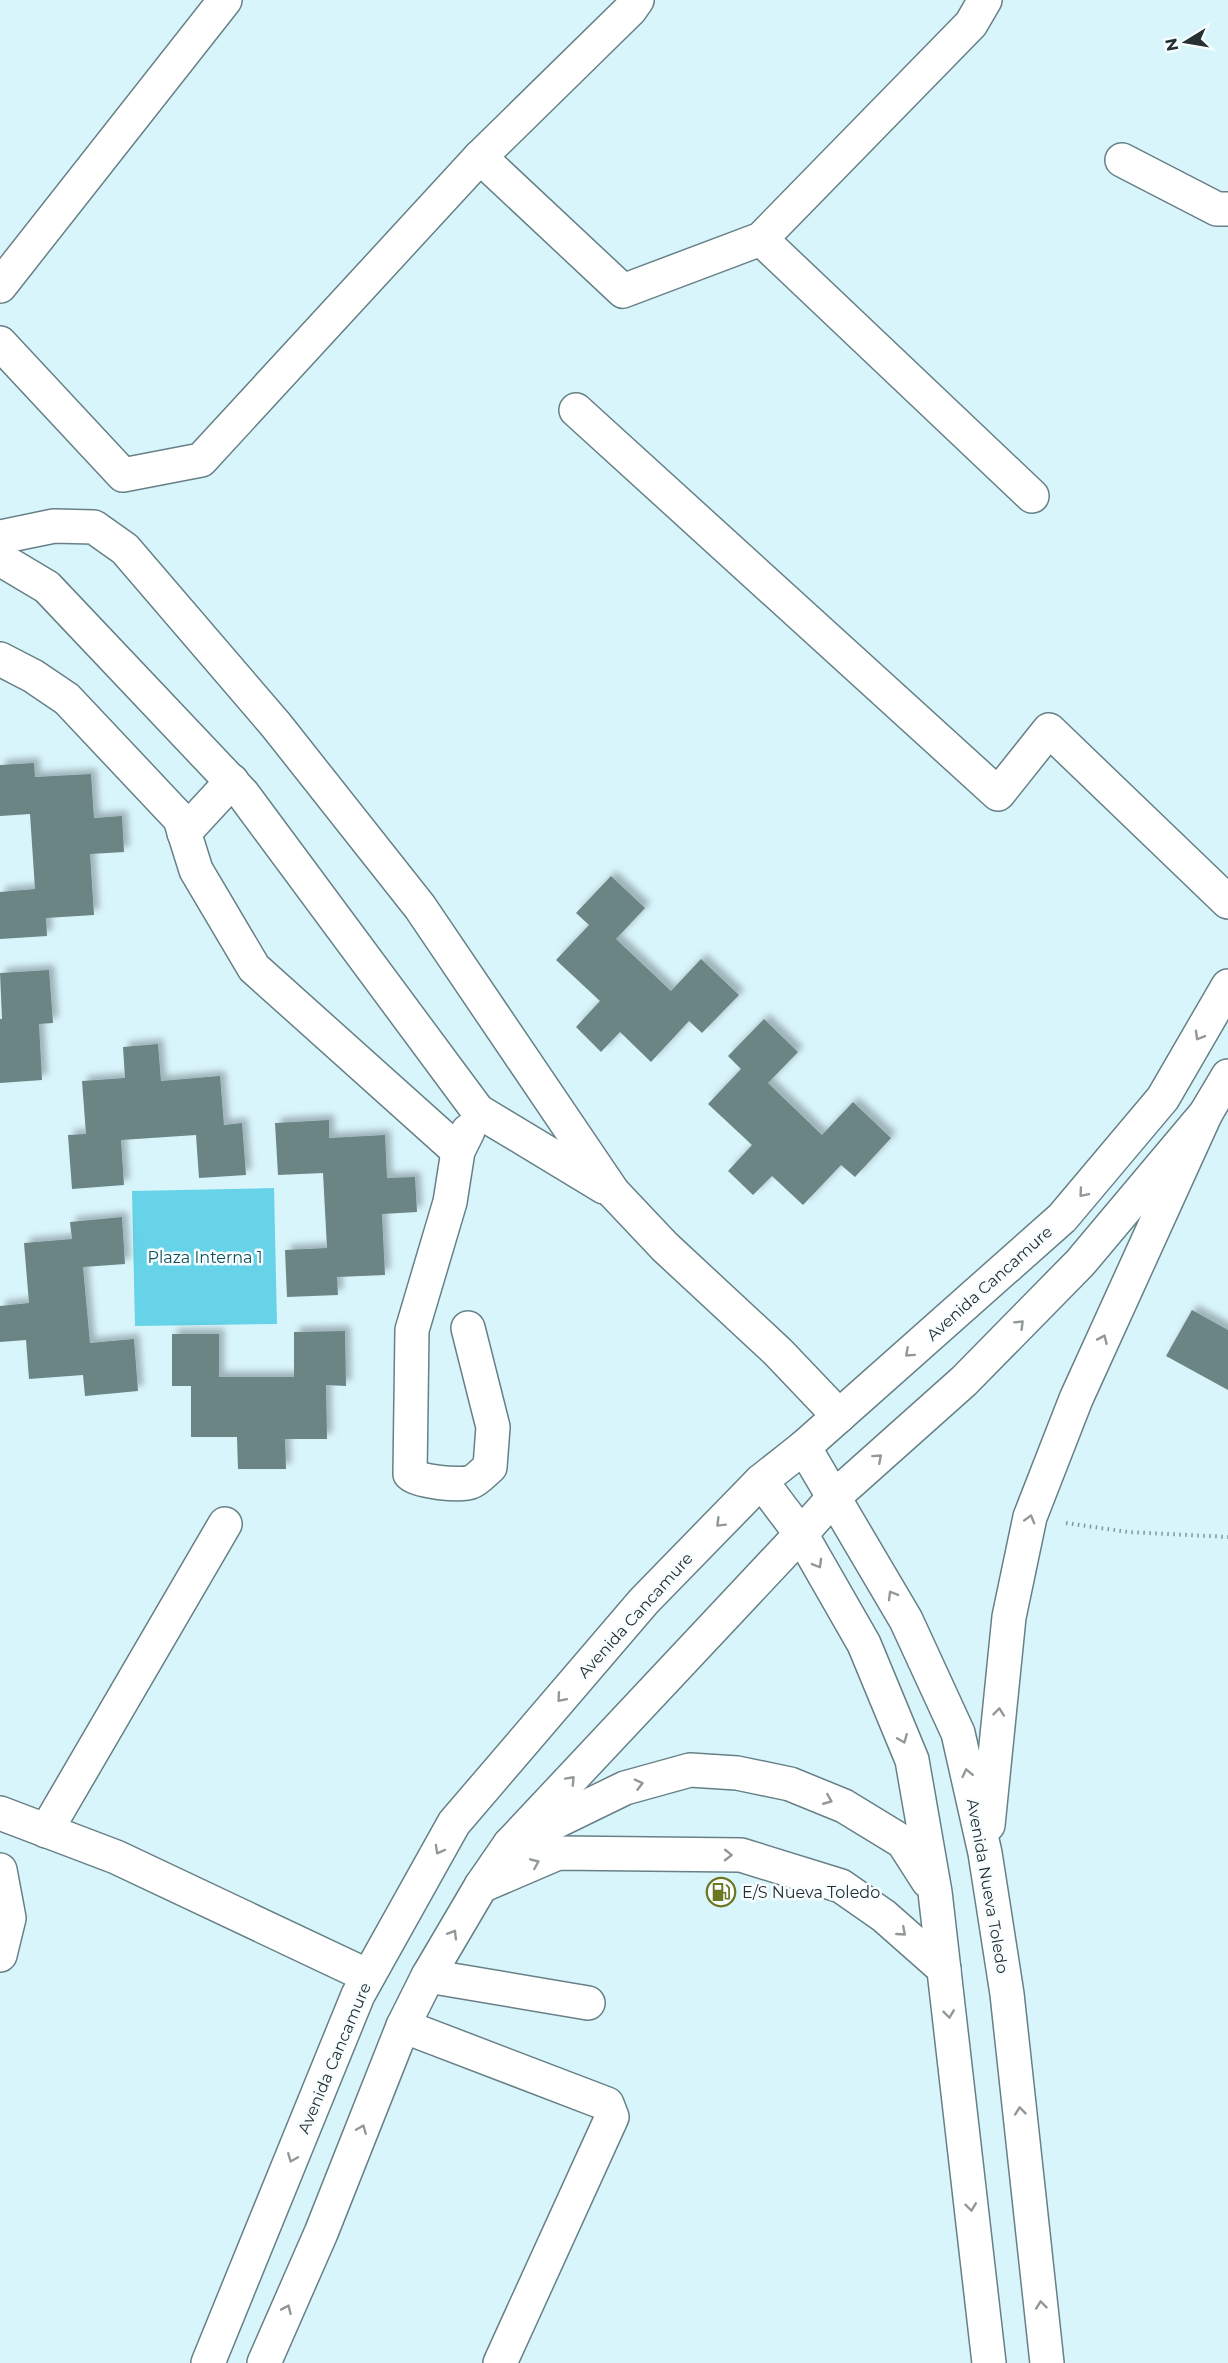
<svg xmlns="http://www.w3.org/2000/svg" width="1228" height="2363" viewBox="0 0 1228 2363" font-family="Montserrat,sans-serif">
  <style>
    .green { fill: #66d3e8 }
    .building { fill: #6a8584; filter: url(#shadow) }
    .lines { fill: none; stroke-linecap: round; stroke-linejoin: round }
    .minor-casing { stroke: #668086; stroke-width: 36 }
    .major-casing { stroke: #668086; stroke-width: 36 }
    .path { stroke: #81959a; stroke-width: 4; stroke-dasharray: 1.5 4.5; stroke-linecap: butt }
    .minor { stroke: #fff; stroke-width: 33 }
    .major { stroke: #fff; stroke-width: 33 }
    .oneway { stroke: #929899 }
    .labels { text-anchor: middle; stroke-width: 5; stroke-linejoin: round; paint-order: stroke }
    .park-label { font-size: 16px; fill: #104e59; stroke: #f8feff }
    .street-label { font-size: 16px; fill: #253033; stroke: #f8feff }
    .poi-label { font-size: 16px; fill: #253033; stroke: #f8feff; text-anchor: start }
  </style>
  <defs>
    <filter id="shadow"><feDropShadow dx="5.5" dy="-5.5" stdDeviation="3" flood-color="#0004"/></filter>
  </defs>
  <rect width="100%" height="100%" fill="#d9f5fc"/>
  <polygon class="green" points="274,1188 277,1324 135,1326 132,1191"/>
  <g class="building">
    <polygon points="34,763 35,777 91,774 94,818 122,816 124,852 90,854 94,915 46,918 47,936 0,939 0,892 35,889 30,814 0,816 0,765"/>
    <polygon points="611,876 645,908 616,939 671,991 701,959 739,995 702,1033 689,1021 651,1062 620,1032 601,1052 576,1027 600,1001 556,960 589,925 576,913"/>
    <polygon points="49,970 53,1023 39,1024 42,1080 0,1083 0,1019 2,1019 0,973"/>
    <polygon points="764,1019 798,1052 768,1083 822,1135 853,1102 891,1138 855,1177 841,1165 803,1205 772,1176 753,1195 728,1171 752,1145 708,1104 741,1069 728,1056"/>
    <polygon points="158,1044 161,1081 220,1076 224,1125 242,1123 246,1175 199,1178 196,1135 121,1140 124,1185 72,1189 68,1135 86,1134 82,1081 125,1078 123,1047"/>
    <polygon points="329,1120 329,1138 385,1135 387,1178 415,1177 417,1212 382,1214 385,1275 337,1277 338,1295 287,1297 285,1250 327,1248 323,1173 278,1175 275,1123"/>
    <polygon points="122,1217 125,1264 83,1267 90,1343 134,1339 138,1391 85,1396 83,1375 29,1379 26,1340 0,1342 0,1306 29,1303 24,1243 72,1239 70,1222"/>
    <polygon points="1192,1310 1228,1330 1228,1390 1166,1356"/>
    <polygon points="345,1331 346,1386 326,1385 327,1439 285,1439 286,1469 238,1469 237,1437 191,1437 191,1386 172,1386 172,1334 219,1334 219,1377 294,1377 294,1332"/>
  </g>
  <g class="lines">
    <g class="minor-casing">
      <g id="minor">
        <polyline points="480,157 623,291 761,239 971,24 985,0"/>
        <polyline points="1122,160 1217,209 1228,209"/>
        <polyline points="761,239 1032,496"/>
        <polyline points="0,286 225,0"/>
        <polyline points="0,343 123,475 201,460 480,157 630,10 637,0"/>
        <polyline points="576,410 998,794 1049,730 1228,902"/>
        <polyline points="0,537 54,526 94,527 125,549 276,725 420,907 613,1192 665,1247 778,1352 839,1416"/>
        <polyline points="0,559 47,587 243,794 478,1111 604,1187"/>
        <polyline points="0,659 33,676 67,699 180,819 196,870 254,968 458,1151"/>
        <polyline points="184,833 232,781"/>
        <path d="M 468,1131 L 458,1151 L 450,1202 L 412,1330 L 410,1474 C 417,1482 461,1486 471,1482 C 477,1480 485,1471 490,1467 L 493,1427 L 468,1328"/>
        <polyline points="0,1813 116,1857 368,1976"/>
        <polyline points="46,1831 225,1524"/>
        <polyline points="0,1870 9,1918 0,1955"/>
        <polyline points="481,1886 558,1853 741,1855 841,1886 884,1916 944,1969"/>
        <polyline points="428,1976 588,2003"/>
        <polyline points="403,2026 607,2104 612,2117 500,2363"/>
        <polyline points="208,2363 358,1995 454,1823 644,1601 761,1481"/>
        <polyline points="264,2363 321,2233 403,2026 428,1976 481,1886 510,1844 801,1534"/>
      </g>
    </g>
    <g class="major-casing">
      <g id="major">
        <polyline points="804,1447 906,1620 958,1733 985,1853 1007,1994 1047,2363"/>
        <polyline points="801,1534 834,1497 964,1381 1080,1263 1206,1113 1228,1076"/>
        <polyline points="988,1825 1009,1617 1030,1517 1076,1399 1206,1113"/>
        <polyline points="510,1844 625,1788 690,1770 737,1773 790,1784 844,1806 903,1842 928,1881"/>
        <polyline points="989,2363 935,1892 912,1760 864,1644 801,1534 761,1481 804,1447 1062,1218 1163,1098 1228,986"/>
      </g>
    </g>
    <polyline class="path" points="1066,1523 1128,1532 1228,1537"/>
    <use href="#minor" class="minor"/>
    <use href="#major" class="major"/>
  </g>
  <defs><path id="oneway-chevron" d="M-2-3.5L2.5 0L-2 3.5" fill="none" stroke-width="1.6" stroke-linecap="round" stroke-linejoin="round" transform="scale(1.5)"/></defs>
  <g class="oneway">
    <use href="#oneway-chevron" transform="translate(1199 1036) rotate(120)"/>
    <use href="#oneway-chevron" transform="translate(1083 1193) rotate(130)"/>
    <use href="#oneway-chevron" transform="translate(1020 1324) rotate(-45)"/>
    <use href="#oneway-chevron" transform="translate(1103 1339) rotate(-66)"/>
    <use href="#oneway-chevron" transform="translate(909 1353) rotate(138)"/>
    <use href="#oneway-chevron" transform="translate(878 1458) rotate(-42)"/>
    <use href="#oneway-chevron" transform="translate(1030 1519) rotate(-74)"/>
    <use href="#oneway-chevron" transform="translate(720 1523) rotate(135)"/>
    <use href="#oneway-chevron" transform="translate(818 1564) rotate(60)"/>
    <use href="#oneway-chevron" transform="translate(892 1595) rotate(-120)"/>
    <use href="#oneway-chevron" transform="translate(561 1698) rotate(131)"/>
    <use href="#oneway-chevron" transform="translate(999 1712) rotate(-84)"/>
    <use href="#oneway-chevron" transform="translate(903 1739) rotate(68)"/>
    <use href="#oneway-chevron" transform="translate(967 1773) rotate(-102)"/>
    <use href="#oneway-chevron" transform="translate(571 1780) rotate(-47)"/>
    <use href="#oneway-chevron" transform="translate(639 1784) rotate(-15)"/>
    <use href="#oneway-chevron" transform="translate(828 1800) rotate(22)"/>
    <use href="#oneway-chevron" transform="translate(439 1850) rotate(119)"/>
    <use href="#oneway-chevron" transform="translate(728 1855) rotate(1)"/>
    <use href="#oneway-chevron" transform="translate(535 1863) rotate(-23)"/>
    <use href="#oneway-chevron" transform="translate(902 1932) rotate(41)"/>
    <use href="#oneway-chevron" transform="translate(453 1934) rotate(-59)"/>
    <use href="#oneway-chevron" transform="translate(949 2014) rotate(83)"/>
    <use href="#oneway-chevron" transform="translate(1020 2111) rotate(-96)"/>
    <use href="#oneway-chevron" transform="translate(362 2129) rotate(-68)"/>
    <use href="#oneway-chevron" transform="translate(292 2158) rotate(112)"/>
    <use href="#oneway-chevron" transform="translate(971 2207) rotate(83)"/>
    <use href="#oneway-chevron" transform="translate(1041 2305) rotate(-96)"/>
    <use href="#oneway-chevron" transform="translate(287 2309) rotate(-66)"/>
  </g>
  <defs>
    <g id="fuel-ring" transform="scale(1.5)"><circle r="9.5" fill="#f8feff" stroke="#6d7621" stroke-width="1.5"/><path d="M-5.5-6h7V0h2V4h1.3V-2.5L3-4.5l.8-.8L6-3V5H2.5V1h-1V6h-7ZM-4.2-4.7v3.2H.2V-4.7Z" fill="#6d7621"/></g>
  </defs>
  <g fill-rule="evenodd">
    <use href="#fuel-ring" x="721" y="1892"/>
  </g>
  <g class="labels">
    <g class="park-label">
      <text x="205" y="1263">Plaza Interna 1</text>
    </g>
    <g class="street-label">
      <text transform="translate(989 1283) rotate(-42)" y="6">Avenida Cancamure</text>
      <text transform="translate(635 1615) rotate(-48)" y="6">Avenida Cancamure</text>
      <text transform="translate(988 1886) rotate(80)" y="6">Avenida Nueva Toledo</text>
      <text transform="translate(334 2058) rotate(-67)" y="6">Avenida Cancamure</text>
    </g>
    <g class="poi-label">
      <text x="742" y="1898">E/S Nueva Toledo</text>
    </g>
  </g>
  <g transform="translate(1186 42) rotate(259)" stroke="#f8feff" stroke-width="4.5" paint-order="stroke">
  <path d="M0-4.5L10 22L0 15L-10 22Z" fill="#253033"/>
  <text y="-9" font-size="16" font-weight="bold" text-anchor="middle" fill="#253033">N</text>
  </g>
</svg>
